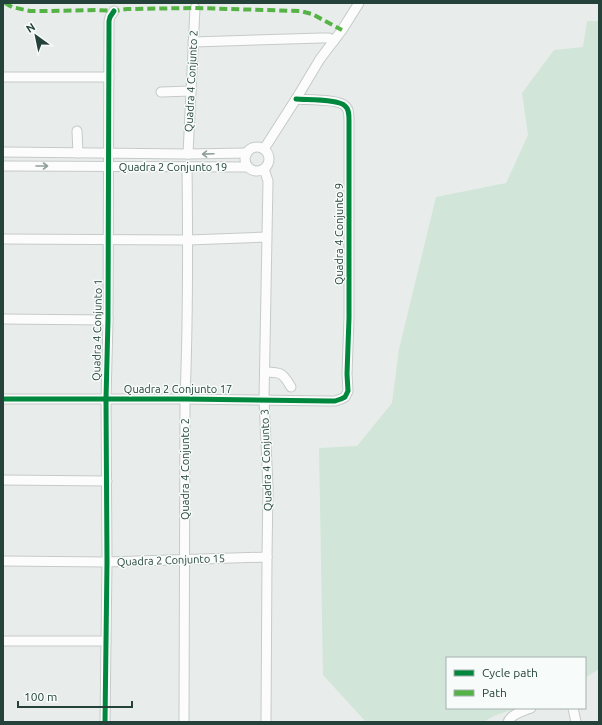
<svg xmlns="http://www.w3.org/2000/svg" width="602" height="725" viewBox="0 0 602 725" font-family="Ubuntu,sans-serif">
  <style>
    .green { fill: #d1e6d8 }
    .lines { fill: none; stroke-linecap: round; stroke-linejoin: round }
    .minor-casing { stroke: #c5cac8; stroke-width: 11 }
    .minor { stroke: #fcfcfc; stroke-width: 9 }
    .quiet { stroke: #55b346; stroke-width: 4; stroke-dasharray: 8 4; stroke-linecap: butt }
    .cycleway-casing { stroke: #f7fbf9; stroke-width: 8 }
    .cycleway { stroke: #00873e; stroke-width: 5 }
    .oneway { stroke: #909f9b }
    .labels { text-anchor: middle; stroke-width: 3; stroke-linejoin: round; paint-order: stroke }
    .street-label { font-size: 11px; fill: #24423a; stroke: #f7fbf9 }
  </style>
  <rect width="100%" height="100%" fill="#e8edeb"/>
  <polygon class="green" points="587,21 599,21 599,669 585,678 585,658 447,658 447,708 518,708 496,715 483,722 366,722 323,675 319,448 357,446 392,403 399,349 436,197 506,183 528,135 522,93 554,50 583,47"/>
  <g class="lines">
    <g class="minor-casing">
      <g id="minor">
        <polyline points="193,42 322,38 329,38 334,41"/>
        <polyline points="3,77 109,77"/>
        <polyline points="161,92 191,91"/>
        <polyline points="77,131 78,153"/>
        <circle cx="257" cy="159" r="12"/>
        <polyline points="264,149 296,99 320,59 342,30 359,3"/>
        <polyline points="3,152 188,154 247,153"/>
        <polyline points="188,154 195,8"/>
        <polyline points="3,166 247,167"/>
        <polyline points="264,169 268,181 264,400 268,487 267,557 266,722"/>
        <polyline points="3,239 188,240 266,237"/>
        <polyline points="3,319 108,320"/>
        <path d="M 265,372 C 281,372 283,373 291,387"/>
        <path d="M 3,399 L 185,399 L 329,401 L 335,401 L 341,399 L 345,397 L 348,391 L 347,374 L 349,318 L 349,120 C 349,115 349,109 345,106 C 340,99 306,100 296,99"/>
        <polyline points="3,480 107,481"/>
        <polyline points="3,561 107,562 267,557"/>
        <polyline points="3,641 106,641"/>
        <polyline points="573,708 576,722"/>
        <polyline points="105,722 107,562 106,399 108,320 109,21 110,17 114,11"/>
        <path d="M 184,722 L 185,399 C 188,322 188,244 187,167"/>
        <path d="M 508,722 C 511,714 523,711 531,708"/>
      </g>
    </g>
    <use href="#minor" class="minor"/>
    <polyline class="quiet" points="5,3 12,7 30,11 47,11 97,10 114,11 127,9 195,8 300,11 312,14 342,30"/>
    <g class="cycleway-casing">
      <g id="cycleway">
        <path d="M 3,399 L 185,399 L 329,401 L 335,401 L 341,399 L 345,397 L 348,391 L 347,374 L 349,318 L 349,120 C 349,115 349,109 345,106 C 340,99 306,100 296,99"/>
        <polyline points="105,722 107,562 106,399 108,320 109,21 110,17 114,11"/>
      </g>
    </g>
    <use href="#cycleway" class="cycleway"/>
  </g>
  <defs><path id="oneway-shaft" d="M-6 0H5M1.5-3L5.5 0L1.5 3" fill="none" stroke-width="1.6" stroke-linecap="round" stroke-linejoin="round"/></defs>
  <g class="oneway">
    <use href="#oneway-shaft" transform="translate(208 154) rotate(178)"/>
    <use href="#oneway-shaft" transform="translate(42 166)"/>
  </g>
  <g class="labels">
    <g class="street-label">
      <text transform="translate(191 81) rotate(-87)" y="4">Quadra 4 Conjunto 2</text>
      <text x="173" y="171">Quadra 2 Conjunto 19</text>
      <text transform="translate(339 234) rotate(-90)" y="4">Quadra 4 Conjunto 9</text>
      <text transform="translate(97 330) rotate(-89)" y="4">Quadra 4 Conjunto 1</text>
      <text x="178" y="393">Quadra 2 Conjunto 17</text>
      <text transform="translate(266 460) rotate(-92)" y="4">Quadra 4 Conjunto 3</text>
      <text transform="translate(185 469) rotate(-90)" y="4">Quadra 4 Conjunto 2</text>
      <text transform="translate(171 560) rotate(-2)" y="4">Quadra 2 Conjunto 15</text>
    </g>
  </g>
  <rect width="602" height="725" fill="none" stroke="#24423a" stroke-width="8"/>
  <rect x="446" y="657" width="140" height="52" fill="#f7fbf9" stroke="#a3b1ad"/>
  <rect x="454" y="670" width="20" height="6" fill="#00873e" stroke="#a3b1ad"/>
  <text x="482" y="677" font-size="12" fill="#24423a">Cycle path</text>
  <rect x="454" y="690" width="20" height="6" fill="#55b346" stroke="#a3b1ad"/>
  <text x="482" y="697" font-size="12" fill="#24423a">Path</text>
  <g transform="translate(36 36) rotate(327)" stroke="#f7fbf9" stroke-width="3" paint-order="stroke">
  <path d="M0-3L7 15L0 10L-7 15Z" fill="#24423a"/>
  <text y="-6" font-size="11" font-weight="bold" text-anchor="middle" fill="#24423a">N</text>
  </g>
  <path d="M18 701v6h114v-6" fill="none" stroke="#24423a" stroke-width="2"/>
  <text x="24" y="701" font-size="12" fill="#24423a" stroke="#f7fbf9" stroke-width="3" paint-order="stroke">100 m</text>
</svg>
